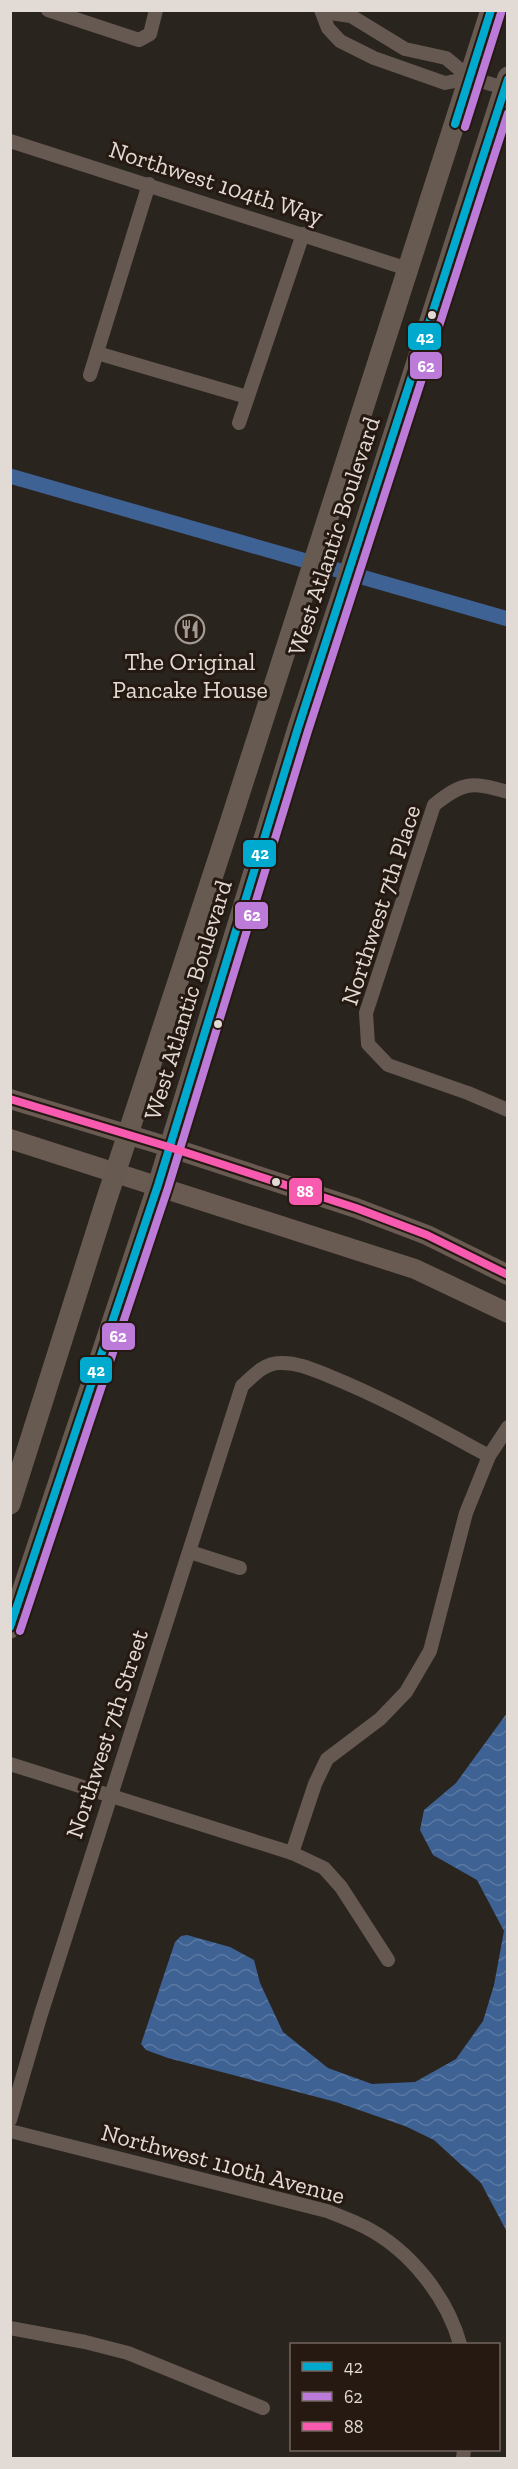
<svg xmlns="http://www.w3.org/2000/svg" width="518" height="2469" viewBox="0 0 518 2469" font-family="'Zilla Slab',serif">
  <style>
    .water { fill: url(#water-waves) }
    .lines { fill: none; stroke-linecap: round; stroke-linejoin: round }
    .canal { stroke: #3e6294; stroke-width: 15 }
    .street { stroke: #665951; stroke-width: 14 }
    .secondary { stroke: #6a5b52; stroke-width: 20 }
    .primary { stroke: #665a51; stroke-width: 21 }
    .bus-1-casing { stroke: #251911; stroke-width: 12 }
    .bus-2-casing { stroke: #251911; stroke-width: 12 }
    .bus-3-casing { stroke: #251911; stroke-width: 12 }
    .bus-1 { stroke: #00a9ce; stroke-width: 8 }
    .bus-2 { stroke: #bd7bd9; stroke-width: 8 }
    .bus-3 { stroke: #f75aaf; stroke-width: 8 }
    .bus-dot { fill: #e2dad4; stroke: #251911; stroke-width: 2 }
    .labels { text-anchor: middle; stroke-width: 6; stroke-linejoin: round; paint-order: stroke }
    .street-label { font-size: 24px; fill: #e2dad4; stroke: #251911 }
    .poi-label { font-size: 24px; fill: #e2dad4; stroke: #251911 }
    .line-badge { stroke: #251911; stroke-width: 2 }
    .badge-label { font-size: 16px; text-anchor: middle; font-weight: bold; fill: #fff }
  </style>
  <defs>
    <pattern id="water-waves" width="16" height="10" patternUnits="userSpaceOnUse" patternTransform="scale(1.5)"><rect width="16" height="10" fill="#3e6294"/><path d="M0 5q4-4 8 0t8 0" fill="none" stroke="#5a78a2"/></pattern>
  </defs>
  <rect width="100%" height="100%" fill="#2a241f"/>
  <polygon class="water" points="507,1713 507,2232 481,2183 434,2140 405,2126 336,2102 168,2058 146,2050 141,2044 175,1942 181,1936 187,1935 230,1947 254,1960 260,1983 283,2032 328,2068 372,2084 415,2082 456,2059 483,2021 494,1985 504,1931 477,1880 433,1855 420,1830 424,1810 456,1783"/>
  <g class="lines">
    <polyline class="canal" points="10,476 508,619"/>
    <g class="street">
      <polyline points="48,10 139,40 150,34 156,10"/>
      <polyline points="321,10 328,28 340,41 374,58 445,83 470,78"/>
      <polyline points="323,12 351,16 405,49 446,58 470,78 508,89"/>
      <polyline points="10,141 408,269"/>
      <polyline points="97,353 247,397"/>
      <polyline points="90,375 149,184"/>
      <polyline points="239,423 303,234"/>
      <path d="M 508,792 C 471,782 464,781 434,805 L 366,1013 L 368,1044 L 388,1065 L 468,1093 L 508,1110"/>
      <polyline points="190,1552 240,1568"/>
      <polyline points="10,1764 292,1853 324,1868 341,1887 388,1960"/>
      <polyline points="292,1853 315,1784 327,1759 380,1719 406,1692 430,1651 466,1513 489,1456 508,1427"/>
      <path d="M 10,2120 L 41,2014 L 242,1386 C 253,1376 264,1363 280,1363 C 297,1362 314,1370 329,1376 C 384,1398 437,1428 489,1456"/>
      <path d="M 10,2131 L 327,2211 C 340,2216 353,2221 365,2227 C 410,2250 447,2297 460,2344"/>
      <polyline points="10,2328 85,2342 128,2353 263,2408"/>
      <polyline points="463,2458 464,2450"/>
    </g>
    <g class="secondary">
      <polyline points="10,1099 169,1147 356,1208 427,1235 508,1275"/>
      <polyline points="10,1139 415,1269 508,1313"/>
    </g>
    <g class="primary">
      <polyline points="10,1504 106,1201 230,823 491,10"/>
      <polyline points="10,1628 158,1185 298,728 358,546 508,77"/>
    </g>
    <g class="bus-1-casing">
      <g id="bus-1">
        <polyline points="455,124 491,10"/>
        <polyline points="10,1627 158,1185 298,728 508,79"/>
      </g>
    </g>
    <g class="bus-2-casing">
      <g id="bus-2">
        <polyline points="465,127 501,13"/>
        <polyline points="20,1631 168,1188 308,731 508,113"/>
      </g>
    </g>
    <g class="bus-3-casing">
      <polyline id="bus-3" points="10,1099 169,1147 356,1208 427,1235 508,1275"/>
    </g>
    <use href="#bus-1" class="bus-1"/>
    <use href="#bus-2" class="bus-2"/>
    <use href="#bus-3" class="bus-3"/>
  </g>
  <defs>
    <g id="restaurant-ring" transform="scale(1.5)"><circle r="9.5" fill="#251911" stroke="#a29a95" stroke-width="1.5"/><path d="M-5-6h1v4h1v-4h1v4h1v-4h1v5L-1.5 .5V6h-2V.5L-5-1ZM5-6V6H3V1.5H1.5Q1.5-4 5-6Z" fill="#a29a95"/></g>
  </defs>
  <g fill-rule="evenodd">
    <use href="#restaurant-ring" x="190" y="629"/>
  </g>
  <g class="bus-dot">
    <circle cx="432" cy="315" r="5"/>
    <circle cx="218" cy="1024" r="5"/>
    <circle cx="276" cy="1182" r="5"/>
  </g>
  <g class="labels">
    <g class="street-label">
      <text transform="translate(216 183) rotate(18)" y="8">Northwest 104th Way</text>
      <text transform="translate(334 536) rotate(-72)" y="8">West Atlantic Boulevard</text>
      <text transform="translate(381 905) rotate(-72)" y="8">Northwest 7th Place</text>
      <text transform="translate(188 1000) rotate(-73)" y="8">West Atlantic Boulevard</text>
      <text transform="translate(107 1734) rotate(-72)" y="8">Northwest 7th Street</text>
      <text transform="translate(223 2164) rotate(15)" y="8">Northwest 110th Avenue</text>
    </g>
    <g class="poi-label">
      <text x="190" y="670">The Original<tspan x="190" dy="28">Pancake House</tspan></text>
    </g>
  </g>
  <g class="line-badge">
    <rect x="407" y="322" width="35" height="29" rx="6" fill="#00a9ce"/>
    <rect x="409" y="351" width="34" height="29" rx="6" fill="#bd7bd9"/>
    <rect x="242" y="839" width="35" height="29" rx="6" fill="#00a9ce"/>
    <rect x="234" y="901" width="35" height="29" rx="6" fill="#bd7bd9"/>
    <rect x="288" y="1177" width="35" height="29" rx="6" fill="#f75aaf"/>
    <rect x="101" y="1322" width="35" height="29" rx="6" fill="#bd7bd9"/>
    <rect x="79" y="1356" width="34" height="28" rx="6" fill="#00a9ce"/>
  </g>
  <g class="badge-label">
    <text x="425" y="343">42</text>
    <text x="426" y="372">62</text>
    <text x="260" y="859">42</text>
    <text x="252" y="921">62</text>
    <text x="305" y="1197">88</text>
    <text x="118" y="1342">62</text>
    <text x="96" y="1376">42</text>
  </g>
  <rect width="518" height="2469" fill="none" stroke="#e2dad4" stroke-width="24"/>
  <rect x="290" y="2343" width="210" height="108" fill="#251911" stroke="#71665f" stroke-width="1.5"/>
  <rect x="302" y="2362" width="30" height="9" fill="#00a9ce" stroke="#71665f" stroke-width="1.5"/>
  <text x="344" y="2373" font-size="18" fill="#e2dad4">42</text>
  <rect x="302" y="2392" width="30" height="9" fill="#bd7bd9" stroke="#71665f" stroke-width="1.5"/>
  <text x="344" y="2403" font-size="18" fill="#e2dad4">62</text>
  <rect x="302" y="2422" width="30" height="9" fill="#f75aaf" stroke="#71665f" stroke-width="1.5"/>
  <text x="344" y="2433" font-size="18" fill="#e2dad4">88</text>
</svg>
